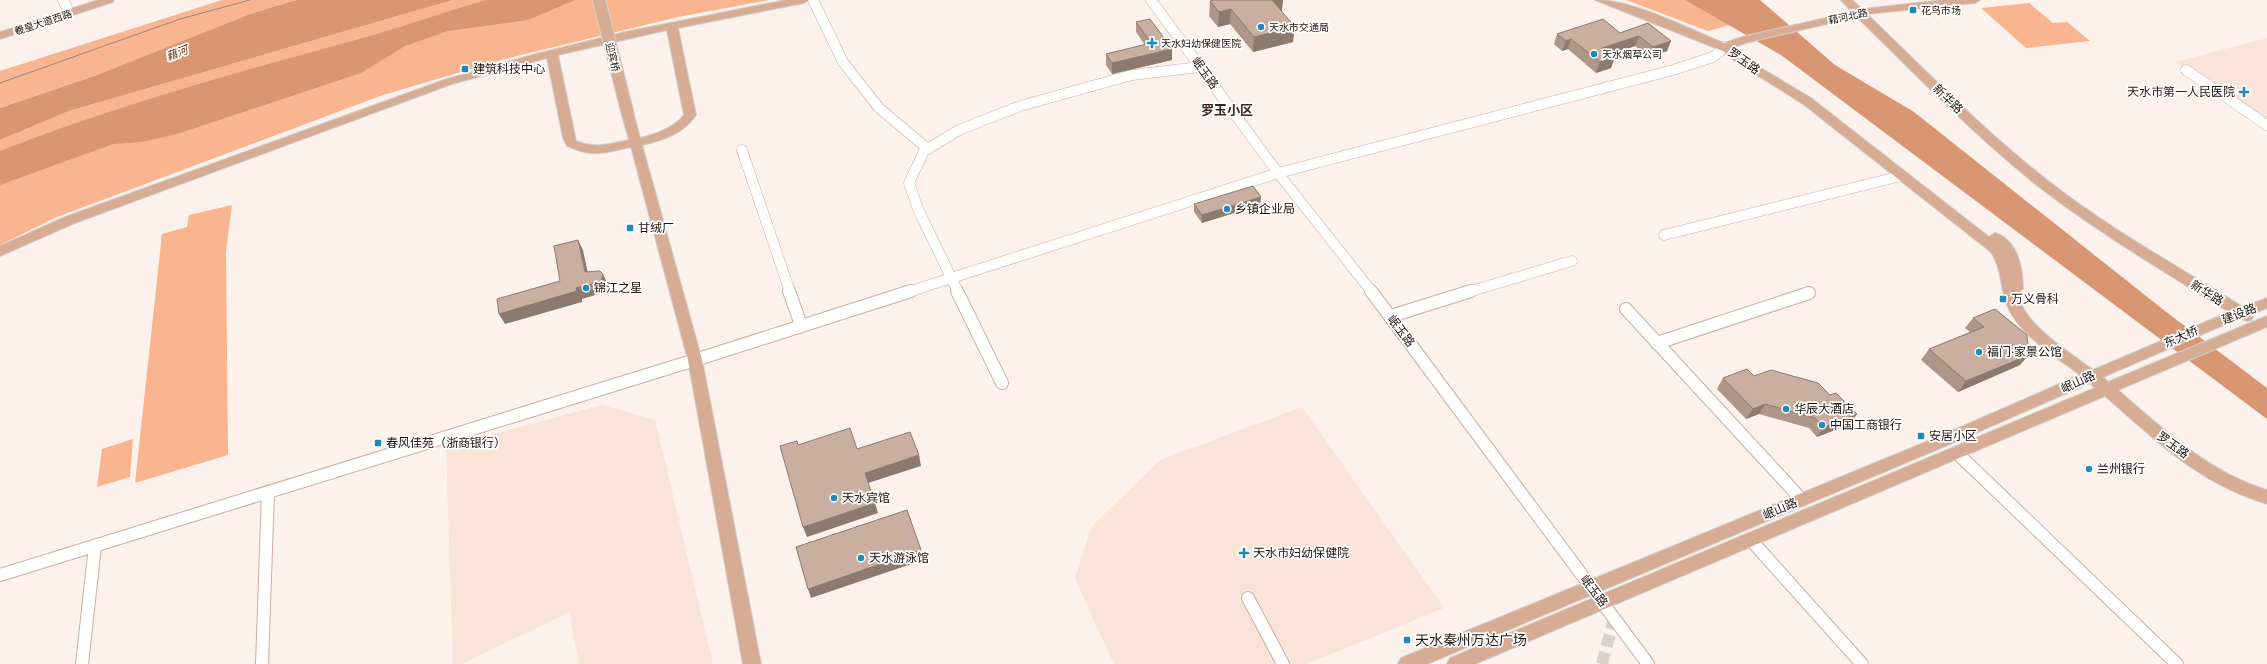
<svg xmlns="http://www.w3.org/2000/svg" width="2267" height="664" viewBox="0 0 2267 664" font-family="'Source Sans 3','Noto Sans SC',sans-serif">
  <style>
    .built { fill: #fae3d8 }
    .green { fill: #f9b490 }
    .water { fill: #d99673 }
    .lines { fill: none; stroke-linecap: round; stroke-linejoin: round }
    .minor-tunnel { stroke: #dcd0ca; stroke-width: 12; stroke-dasharray: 12 6; stroke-linecap: butt }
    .minor-far1-casing { stroke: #cbafa0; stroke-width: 11 }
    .minor-casing { stroke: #cbafa0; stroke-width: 14 }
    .major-casing { stroke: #d2d0cf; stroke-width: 2 }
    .minor-far1 { stroke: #fff; stroke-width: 10 }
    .minor { stroke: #fff; stroke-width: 12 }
    .major { fill: #d7ac94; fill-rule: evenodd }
    .tram { stroke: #938882; stroke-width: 1 }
    .major-bridge-casing { stroke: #d2d0cf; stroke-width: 14; stroke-linecap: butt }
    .major-bridge { stroke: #d7ac94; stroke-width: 12 }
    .wall { fill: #ae9689 }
    .shaded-wall { fill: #8d7a6f }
    .building { fill: #caae9f; stroke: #8d7a6f }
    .poi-dot { fill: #218ab2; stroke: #fff; stroke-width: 1.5 }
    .labels { text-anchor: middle; stroke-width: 3.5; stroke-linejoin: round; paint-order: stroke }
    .far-poi-label { font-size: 10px; fill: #1e140f; stroke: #fff; text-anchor: start }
    .far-street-label { font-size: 10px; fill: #1e140f; stroke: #fff }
    .far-water-label { font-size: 11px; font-style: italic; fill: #6e3207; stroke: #fff }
    .street-label { font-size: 12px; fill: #1e140f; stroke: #fff }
    .poi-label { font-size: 12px; fill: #1e140f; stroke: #fff; text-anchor: start }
    .neighbourhood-label { font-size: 13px; font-weight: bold; fill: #3c261b; stroke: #fff }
    .near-poi-label { font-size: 14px; fill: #1e140f; stroke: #fff; text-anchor: start }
  </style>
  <rect width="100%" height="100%" fill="#fdf1eb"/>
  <g class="built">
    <polygon points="2267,38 2267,122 2175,62"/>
    <polygon points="602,405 655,420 713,664 579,664 569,612 462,664 453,664 446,447"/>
    <polygon points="1302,407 1444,608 1307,664 1114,664 1075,579 1092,526 1160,460"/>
  </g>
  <g class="green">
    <polygon points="222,0 296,0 250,14 97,75 0,108 0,71"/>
    <polygon points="453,0 769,0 678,17 505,59 383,95 57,217 0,245 0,140 69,111"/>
    <polygon points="1626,0 1685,0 1730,25 1708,31"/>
    <polygon points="2029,3 2053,23 2067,22 2090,41 2026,48 1981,8"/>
    <polygon points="232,205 226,252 228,455 135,483 162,234 187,227 189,215"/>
    <polygon points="133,439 130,477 97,487 102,449"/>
  </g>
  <g class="water">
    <polygon points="296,0 453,0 69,111 0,140 0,108 97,75 250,14"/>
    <path d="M 486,0 L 575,0 L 528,20 L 448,31 L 405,46 L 361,73 L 177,134 L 142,142 L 113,144 L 0,185 L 0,151 C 120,104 246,70 370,36 C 409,25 447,11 486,0 Z"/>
    <polygon points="1685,0 1760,0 1835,65 1914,112 2165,311 2267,388 2267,419 1781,55"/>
  </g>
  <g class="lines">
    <polyline class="minor-tunnel" points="1602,664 1614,618"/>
    <g class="minor-far1-casing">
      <g id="minor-far1">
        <polyline points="63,0 67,8"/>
        <polyline points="813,0 843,62 879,108 928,149"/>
        <polyline points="1151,0 1278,173 1372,292"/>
        <polyline points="2186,70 2267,125"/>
        <polyline points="742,150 790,292"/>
        <polyline points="1664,235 1901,176"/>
        <polyline points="908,292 1278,173 1673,70 1713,57 1725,47"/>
        <polyline points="958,292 918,209 909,183 924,151 959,130 1020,106 1132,75 1200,67"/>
        <polyline points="1468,292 1572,261"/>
      </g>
    </g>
    <g class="minor-casing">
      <g id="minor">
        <polyline points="789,291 801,325"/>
        <polyline points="957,291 1002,383"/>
        <polyline points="1371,291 1648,664"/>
        <polyline points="1626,309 1802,500"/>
        <polyline points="1391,316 1471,291"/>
        <polyline points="1657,343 1809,293"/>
        <polyline points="1957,453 2177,664"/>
        <polyline points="1751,540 1862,664"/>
        <polyline points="0,575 695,360 911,291"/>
        <polyline points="1248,598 1283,664"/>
        <polyline points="82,664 95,546"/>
        <polyline points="262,664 268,492"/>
      </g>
    </g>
    <g class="major-casing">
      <g id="major">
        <polygon points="98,0 114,0 113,2 0,39 0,32"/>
        <path d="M 786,0 L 809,0 L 804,3 L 678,28 L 696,115 C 683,134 663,140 642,145 L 702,360 L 761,664 L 743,664 L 688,360 L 631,147 C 603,153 594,158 567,146 L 563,138 L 547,58 L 452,84 L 75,223 L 0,256 L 0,246 L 65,217 L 444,80 L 532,55 L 625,32 ZM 667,30 L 684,115 C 674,128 656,134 640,138 L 634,115 L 628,111 L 622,115 L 629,140 C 609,144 596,149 576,141 L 558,55 Z"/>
        <path d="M 1595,0 C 1635,0 1686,28 1724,43 L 1742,37 L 1852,12 L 1841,0 L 1852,0 L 1862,9 L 1944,0 L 1980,0 L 1975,3 L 1867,14 C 1926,71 1983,130 2047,180 C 2108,228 2177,266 2243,307 L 2267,298 L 2267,308 L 2253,314 L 2252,320 L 2247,321 L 2240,318 L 2103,377 L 2108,382 L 2267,316 L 2267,327 L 2118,390 C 2164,430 2208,472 2267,490 L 2267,504 C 2197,482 2159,443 2105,396 L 1475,664 L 1447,664 L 1450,658 L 2095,388 L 2090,383 L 1948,445 L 1427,664 L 1398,664 L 1401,658 L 1938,437 L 2080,375 C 2055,356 2019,335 2007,305 C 2000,287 2002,269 1991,252 L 1803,104 L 1736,62 L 1723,51 ZM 1857,17 C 1916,75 1974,135 2039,187 C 2099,233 2165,272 2229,312 L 2093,370 C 2068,351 2024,325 2017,293 L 2023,289 C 2023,269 2018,240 1995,233 L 1989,237 L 1811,98 L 1744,58 L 1734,47 L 1749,42 Z"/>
      </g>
    </g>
    <use href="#minor-far1" class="minor-far1"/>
    <use href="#minor" class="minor"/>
    <use href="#major" class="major"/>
    <polyline class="tram" points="0,83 180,19 250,0"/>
    <g class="major-bridge-casing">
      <polyline id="major-bridge" points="599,0 628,115"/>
    </g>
    <use href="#major-bridge" class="major-bridge"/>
  </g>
  <g class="wall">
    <polygon points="1210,1 1282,11 1281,11 1293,42 1253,52 1230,24 1218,27 1209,16"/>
    <polygon points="1136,22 1172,49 1172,60 1112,74 1106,65 1106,54 1145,45 1136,32"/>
    <polygon points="1648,23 1667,51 1649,57 1635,46 1610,54 1611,68 1596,73 1568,49 1562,51 1554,44 1557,34 1620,33"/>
    <polygon points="1194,204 1260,205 1202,223 1194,212"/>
    <polygon points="1995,309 2020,365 1958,392 1921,360 1929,349 1970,332 1965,328 1973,318"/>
    <polygon points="1754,376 1850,424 1817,437 1809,428 1759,414 1746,419 1717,389 1723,378"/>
  </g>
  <g class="shaded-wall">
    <polygon points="1271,0 1283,0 1282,11 1270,14"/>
    <polygon points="1231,9 1230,24 1218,27 1219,12"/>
    <polygon points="1295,27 1293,42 1253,52 1254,37"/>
    <polygon points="1639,36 1635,46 1599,58 1602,48"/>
    <polygon points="1571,39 1568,49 1562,51 1566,41"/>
    <polygon points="1671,41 1667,51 1649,57 1653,47"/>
    <polygon points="1172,49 1172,60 1112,74 1112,63"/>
    <polygon points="1615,57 1611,68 1596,73 1600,62"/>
    <polygon points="1261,197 1260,205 1202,223 1202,215"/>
    <polygon points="578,240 583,250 590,283 585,272"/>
    <polygon points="603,274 608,285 607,289 602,293 582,299 582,302 505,324 499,314 576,288"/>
    <polygon points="2029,355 2020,365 1958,392 1966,381"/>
    <polygon points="1765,404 1759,414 1746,419 1753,409"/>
    <polygon points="1857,414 1850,424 1817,437 1824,427"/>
    <polygon points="919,455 921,466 868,483 865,473"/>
    <polygon points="875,503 878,513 807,537 803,527"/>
    <polygon points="921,550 923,560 811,598 808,589"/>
  </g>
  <g class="building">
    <polygon points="1215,0 1272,0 1295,27 1254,37 1231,9 1219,12 1210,1"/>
    <polygon points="1150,19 1172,49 1112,63 1106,54 1151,43 1136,22"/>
    <polygon points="1603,19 1620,33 1648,23 1671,41 1653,47 1639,36 1602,48 1615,57 1600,62 1571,39 1566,41 1557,34"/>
    <polygon points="1253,186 1261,197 1202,215 1194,204"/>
    <polygon points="578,240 585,272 600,271 603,274 602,279 597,283 576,288 577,291 499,314 497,299 560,281 554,246"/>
    <polygon points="1995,309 2027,335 2029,355 1966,381 1929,349 1984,327 1973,318"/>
    <polygon points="1747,369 1754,376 1771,370 1818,383 1830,395 1836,393 1857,414 1824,427 1815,418 1765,404 1753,409 1723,378"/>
    <polygon points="850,428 857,449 910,432 919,455 865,473 875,503 803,527 780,446 797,441 798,445"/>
    <polygon points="907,510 921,550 808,589 796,547"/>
  </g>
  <g class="poi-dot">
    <rect x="1909" y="6" width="8" height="8" rx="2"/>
    <circle cx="1261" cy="27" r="4"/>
    <path d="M1150 37h4v4h4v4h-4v4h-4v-4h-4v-4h4z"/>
    <circle cx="1594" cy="54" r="4"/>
    <rect x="461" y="65" width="8" height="8" rx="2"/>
    <path d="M2242 86h4v4h4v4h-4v4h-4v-4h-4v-4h4z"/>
    <circle cx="1227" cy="209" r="4"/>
    <rect x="626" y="224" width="8" height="8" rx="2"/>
    <circle cx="586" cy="288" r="4"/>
    <rect x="1999" y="295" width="8" height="8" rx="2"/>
    <circle cx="1979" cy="352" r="4"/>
    <circle cx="1786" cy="409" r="4"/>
    <circle cx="1822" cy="425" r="4"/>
    <rect x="1917" y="432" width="8" height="8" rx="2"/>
    <rect x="374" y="439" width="8" height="8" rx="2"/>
    <circle cx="2089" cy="469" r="4"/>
    <circle cx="834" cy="498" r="4"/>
    <path d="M1242 547h4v4h4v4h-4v4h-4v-4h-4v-4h4z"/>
    <circle cx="861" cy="558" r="4"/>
    <rect x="1403" y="636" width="8" height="8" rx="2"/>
  </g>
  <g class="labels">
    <g class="far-poi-label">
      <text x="1921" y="14">花鸟市场</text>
      <text x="1269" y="31">天水市交通局</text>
      <text x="1161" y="47">天水妇幼保健医院</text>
      <text x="1602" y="58">天水烟草公司</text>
    </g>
    <g class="far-street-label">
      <text transform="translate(1848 16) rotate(-12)" y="4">藉河北路</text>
      <text transform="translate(43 22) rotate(-18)" y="4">羲皇大道西路</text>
      <text transform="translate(613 57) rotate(76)" y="4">迎宾桥</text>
    </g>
    <g class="far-water-label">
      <text transform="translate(177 53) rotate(-22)" y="4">藉河</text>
    </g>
    <g class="street-label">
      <text transform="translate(1744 61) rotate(36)" y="4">罗玉路</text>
      <text transform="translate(1205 73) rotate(54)" y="4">岷玉路</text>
      <text transform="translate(1948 99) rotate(44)" y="4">新华路</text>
      <text transform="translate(2207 293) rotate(32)" y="4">新华路</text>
      <text transform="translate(2239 314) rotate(-21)" y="4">建设路</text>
      <text transform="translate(1401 331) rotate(53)" y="4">岷玉路</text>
      <text transform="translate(2181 337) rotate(-23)" y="4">东大桥</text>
      <text transform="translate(2078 382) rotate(-24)" y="4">岷山路</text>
      <text transform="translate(2173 445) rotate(36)" y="4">罗玉路</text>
      <text transform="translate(1780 509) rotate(-23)" y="4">岷山路</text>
      <text transform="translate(1594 591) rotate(53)" y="4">岷玉路</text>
    </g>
    <g class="poi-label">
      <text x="473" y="73">建筑科技中心</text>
      <text x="2235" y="96" text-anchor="end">天水市第一人民医院</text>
      <text x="1235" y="213">乡镇企业局</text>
      <text x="638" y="232">甘绒厂</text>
      <text x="594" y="292">锦江之星</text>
      <text x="2011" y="303">万义骨科</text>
      <text x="1987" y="356">福门·家景公馆</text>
      <text x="1794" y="413">华辰大酒店</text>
      <text x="1830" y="429">中国工商银行</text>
      <text x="1929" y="440">安居小区</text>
      <text x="386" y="447">春风佳苑（浙商银行）</text>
      <text x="2097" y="473">兰州银行</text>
      <text x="842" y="502">天水宾馆</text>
      <text x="1253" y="557">天水市妇幼保健院</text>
      <text x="869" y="562">天水游泳馆</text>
    </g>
    <g class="neighbourhood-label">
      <text x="1227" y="115">罗玉小区</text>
    </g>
    <g class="near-poi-label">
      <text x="1415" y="645">天水秦州万达广场</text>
    </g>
  </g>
</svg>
